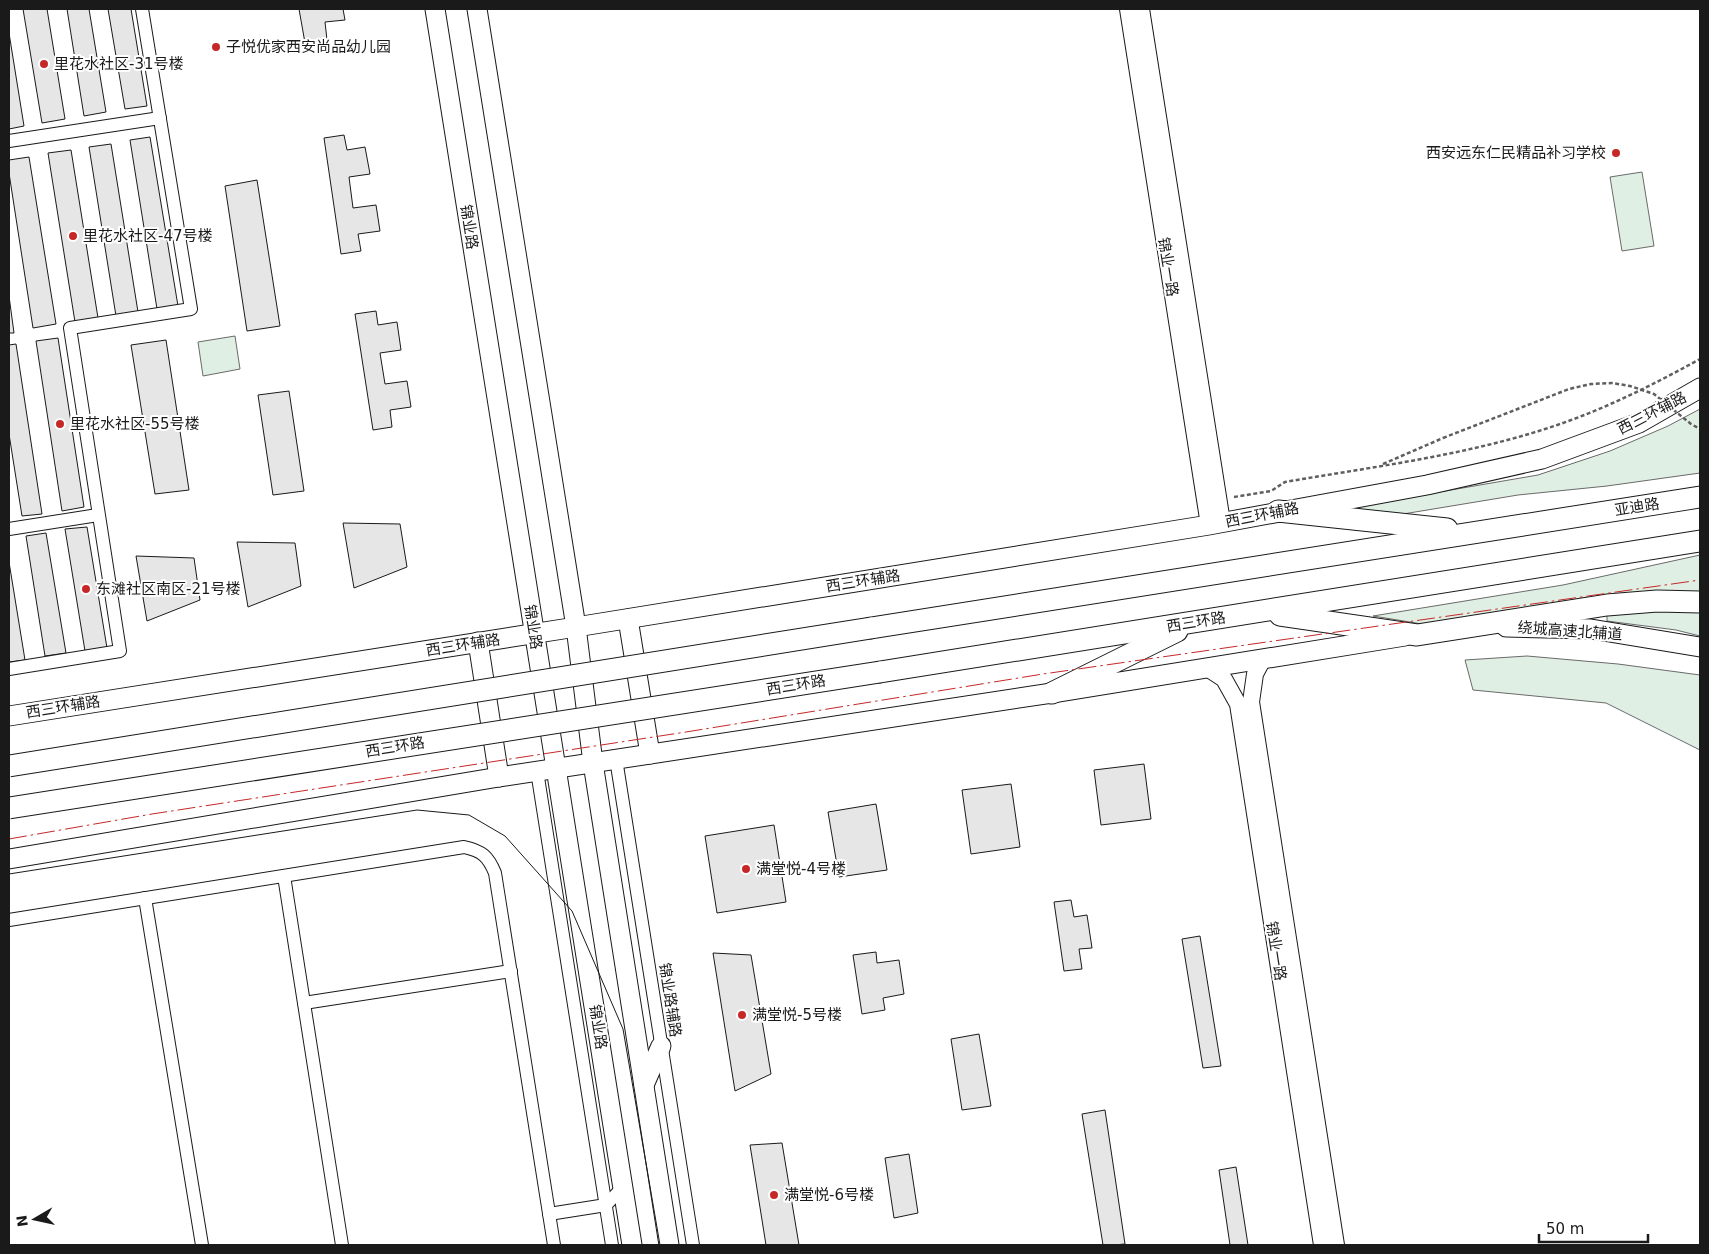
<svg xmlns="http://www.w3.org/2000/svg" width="1709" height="1254" viewBox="0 0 1709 1254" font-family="'DejaVu Sans','Noto Sans SC',sans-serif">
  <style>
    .green { fill: #e0efe3; stroke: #6a6a6a }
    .building { fill: #e6e6e6; stroke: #1a1a1a }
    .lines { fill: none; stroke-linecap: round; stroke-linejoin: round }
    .minor-casing { stroke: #1a1a1a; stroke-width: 14 }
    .tertiary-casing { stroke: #1a1a1a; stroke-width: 18 }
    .secondary-casing { stroke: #1a1a1a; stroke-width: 21 }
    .trunk-casing { stroke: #1a1a1a; stroke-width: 23 }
    .path { stroke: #5f5f5f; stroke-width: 2.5; stroke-dasharray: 4 2.5; stroke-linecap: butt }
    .minor { stroke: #fff; stroke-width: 12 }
    .tertiary { stroke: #fff; stroke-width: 16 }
    .secondary { stroke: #fff; stroke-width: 19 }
    .trunk { stroke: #fff; stroke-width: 21 }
    .tram { stroke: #1a1a1a; stroke-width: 1 }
    .trunk-bridge-casing { stroke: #1a1a1a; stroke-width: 23; stroke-linecap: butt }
    .path-bridge { stroke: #5f5f5f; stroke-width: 2.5; stroke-dasharray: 4 2.5; stroke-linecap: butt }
    .trunk-bridge { stroke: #fff; stroke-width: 21 }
    .power { stroke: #c62828; stroke-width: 1; stroke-dasharray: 18 4 2.5 4; stroke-linecap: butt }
    .poi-dot { fill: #c62828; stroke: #fff; stroke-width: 2 }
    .labels { text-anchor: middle; stroke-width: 4; stroke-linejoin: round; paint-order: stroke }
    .poi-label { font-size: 15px; fill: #1a1a1a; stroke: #fff; text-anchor: start }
    .street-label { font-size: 15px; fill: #1a1a1a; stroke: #fff }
  </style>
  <rect width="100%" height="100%" fill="#fff"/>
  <g class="green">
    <polygon points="1642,172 1654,246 1622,251 1610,177"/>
    <polygon points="235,336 240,369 203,376 198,342"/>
    <polygon points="1700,409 1700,473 1607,486 1518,495 1397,515 1354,510 1358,506 1538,475 1610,451 1668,426"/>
    <polygon points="1700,555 1700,636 1676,630 1607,621 1607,596 1422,624 1373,616 1563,585"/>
    <polygon points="1527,656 1618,664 1700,675 1700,750 1606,703 1473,690 1465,660"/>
  </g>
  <g class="building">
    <polygon points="23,9 47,9 65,119 42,123"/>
    <polygon points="67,9 89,9 106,112 84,116"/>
    <polygon points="108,9 131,9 147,106 125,109"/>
    <polygon points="299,9 343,9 345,20 325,22 327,40 305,43"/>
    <polygon points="9,33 24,126 9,129"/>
    <polygon points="344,135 347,150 365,147 370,174 349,177 353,208 376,205 380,231 358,234 361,251 341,254 324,138"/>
    <polygon points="150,137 178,306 157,309 130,140"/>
    <polygon points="111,144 138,312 116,316 89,147"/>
    <polygon points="71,150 98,318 75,322 48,153"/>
    <polygon points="29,157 56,324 33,328 9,173 9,160"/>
    <polygon points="257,180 280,326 247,331 225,186"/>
    <polygon points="9,296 14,333 9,333"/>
    <polygon points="376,311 378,325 397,322 401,350 380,353 385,384 407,381 411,407 390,410 392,427 373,430 355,314"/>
    <polygon points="58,338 84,507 62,511 36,341"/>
    <polygon points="166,340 189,490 155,494 131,345"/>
    <polygon points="16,344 42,514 22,516 9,434 9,345"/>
    <polygon points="289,391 304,491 273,495 258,395"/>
    <polygon points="343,523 400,524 407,567 354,588"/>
    <polygon points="87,527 107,648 85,651 65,529"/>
    <polygon points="46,533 66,653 45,656 26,536"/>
    <polygon points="237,542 295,543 301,586 248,607"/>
    <polygon points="136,556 194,558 200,600 147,621"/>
    <polygon points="9,562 25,660 9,662"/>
    <polygon points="1144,764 1151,819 1101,825 1094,770"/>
    <polygon points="1011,784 1020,847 971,854 962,790"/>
    <polygon points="876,804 887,870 839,877 828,812"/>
    <polygon points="774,825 786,902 717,913 705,836"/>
    <polygon points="1071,900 1074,917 1087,915 1092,948 1079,949 1082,969 1064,971 1054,902"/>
    <polygon points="1200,936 1221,1066 1203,1068 1182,939"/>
    <polygon points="876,952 877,963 899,960 904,994 883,998 885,1010 862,1014 853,955"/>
    <polygon points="713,953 751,955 771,1074 735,1091"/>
    <polygon points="979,1034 991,1106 962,1110 951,1039"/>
    <polygon points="1105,1110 1125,1244 1113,1245 1103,1245 1082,1114"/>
    <polygon points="782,1143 799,1245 766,1245 750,1145"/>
    <polygon points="909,1154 918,1213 894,1218 885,1158"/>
    <polygon points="1236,1167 1248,1245 1230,1245 1219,1170"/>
  </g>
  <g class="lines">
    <g class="minor-casing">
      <g id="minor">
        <polyline points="9,141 160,118"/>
        <polyline points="9,529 98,515"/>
        <polyline points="9,669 120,651 70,328 191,309 142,9"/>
        <polyline points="616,759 693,1245"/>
        <polyline points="537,771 612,1245"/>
        <polyline points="284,876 342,1245"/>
        <polyline points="145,898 202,1245"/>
        <path d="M 9,920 L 464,847 C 482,851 488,856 495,873 L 554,1245"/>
        <polyline points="304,1003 511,971"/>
        <polyline points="549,1214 606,1205 623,1187"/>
      </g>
    </g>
    <g class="tertiary-casing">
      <g id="tertiary">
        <polyline points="1128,9 1209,525"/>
        <polyline points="1141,9 1222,522"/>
        <polyline points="1263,659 1255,674 1251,702 1336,1245"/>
        <polyline points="1207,668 1224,679 1238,704 1322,1245"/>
      </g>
    </g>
    <g class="secondary-casing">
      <g id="secondary">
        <polyline points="435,9 632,1245"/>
        <polyline points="477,9 576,627 593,763 669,1245"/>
        <polyline points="628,619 650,754"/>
        <polyline points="1506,627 1591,629 1700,647"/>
        <polyline points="478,642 499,777"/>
        <polyline points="9,716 576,627 1209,525 1427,485 1542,459 1639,423 1700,388"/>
        <polyline points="9,859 499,777 1052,693 1405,636"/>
        <polyline points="644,1085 661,1046"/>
      </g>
    </g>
    <g class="trunk-casing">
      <g id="trunk">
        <polyline points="1278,511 1447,529"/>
        <polyline points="1280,615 1417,635 1607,605 1657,601 1700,602"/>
        <polyline points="871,628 1700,497"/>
        <polyline points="880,672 1700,541"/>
        <polyline points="1052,693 1177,631"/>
      </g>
    </g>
    <g class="path">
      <polyline points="1383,464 1443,438"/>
      <path d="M 1234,497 L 1271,491 L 1285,482 C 1372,467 1461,456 1545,429 C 1599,412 1651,386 1700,359"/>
    </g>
    <use href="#minor" class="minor"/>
    <use href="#tertiary" class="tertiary"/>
    <use href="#secondary" class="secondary"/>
    <use href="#trunk" class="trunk"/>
    <polyline class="tram" points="9,874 417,810 469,815 505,836 572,911 623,1029 660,1245"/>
    <g class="trunk-bridge-casing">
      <g id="trunk-bridge">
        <polyline points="9,766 871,628"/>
        <polyline points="9,808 880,672"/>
      </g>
    </g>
    <polyline class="path-bridge" points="1443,438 1569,389 1591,384 1612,383 1630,386 1654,394 1691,424 1700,429"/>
    <use href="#trunk-bridge" class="trunk-bridge"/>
    <polyline class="power" points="9,839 152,814 686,732 1043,674 1700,580"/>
  </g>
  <g class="poi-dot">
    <circle cx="216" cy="47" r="5"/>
    <circle cx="44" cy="64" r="5"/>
    <circle cx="1616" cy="153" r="5"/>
    <circle cx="73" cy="236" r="5"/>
    <circle cx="60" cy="424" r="5"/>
    <circle cx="86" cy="589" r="5"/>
    <circle cx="746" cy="869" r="5"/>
    <circle cx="742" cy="1015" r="5"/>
    <circle cx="774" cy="1195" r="5"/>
  </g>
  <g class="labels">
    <g class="poi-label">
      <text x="226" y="52">子悦优家西安尚品幼儿园</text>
      <text x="54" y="69">里花水社区-31号楼</text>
      <text x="1606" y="158" text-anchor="end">西安远东仁民精品补习学校</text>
      <text x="83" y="241">里花水社区-47号楼</text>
      <text x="70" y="429">里花水社区-55号楼</text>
      <text x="96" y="594">东滩社区南区-21号楼</text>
      <text x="756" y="874">满堂悦-4号楼</text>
      <text x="752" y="1020">满堂悦-5号楼</text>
      <text x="784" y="1200">满堂悦-6号楼</text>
    </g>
    <g class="street-label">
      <text transform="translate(469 227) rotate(81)" y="5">锦业路</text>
      <text transform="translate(1168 267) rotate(81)" y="5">锦业一路</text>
      <text transform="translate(1652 413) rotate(-27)" y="5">西三环辅路</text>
      <text transform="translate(1637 507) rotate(-9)" y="5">亚迪路</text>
      <text transform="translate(1262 515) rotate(-11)" y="5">西三环辅路</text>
      <text transform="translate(863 581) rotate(-9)" y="5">西三环辅路</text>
      <text transform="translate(1196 622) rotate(-9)" y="5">西三环路</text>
      <text transform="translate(533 627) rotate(81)" y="5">锦业路</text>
      <text transform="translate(1570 631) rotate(4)" y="5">绕城高速北辅道</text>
      <text transform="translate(463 645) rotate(-9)" y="5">西三环辅路</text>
      <text transform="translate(796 685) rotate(-9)" y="5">西三环路</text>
      <text transform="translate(63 707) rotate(-9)" y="5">西三环辅路</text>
      <text transform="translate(395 747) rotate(-9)" y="5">西三环路</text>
      <text transform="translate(1276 951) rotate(81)" y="5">锦业一路</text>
      <text transform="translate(670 1000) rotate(81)" y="5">锦业路辅路</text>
      <text transform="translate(598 1027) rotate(81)" y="5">锦业路</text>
    </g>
  </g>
  <rect width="1709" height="1254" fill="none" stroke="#1a1a1a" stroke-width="20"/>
  <g transform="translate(35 1219) rotate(261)" stroke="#ffffff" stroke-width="4" paint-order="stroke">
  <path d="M0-4L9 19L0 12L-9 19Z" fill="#1a1a1a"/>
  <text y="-8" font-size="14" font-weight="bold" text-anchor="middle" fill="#1a1a1a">N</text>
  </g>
  <path d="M1539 1234v8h109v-8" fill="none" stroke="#1a1a1a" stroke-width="2.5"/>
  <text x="1546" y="1234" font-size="15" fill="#1a1a1a" stroke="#ffffff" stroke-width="4" paint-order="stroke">50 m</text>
</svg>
